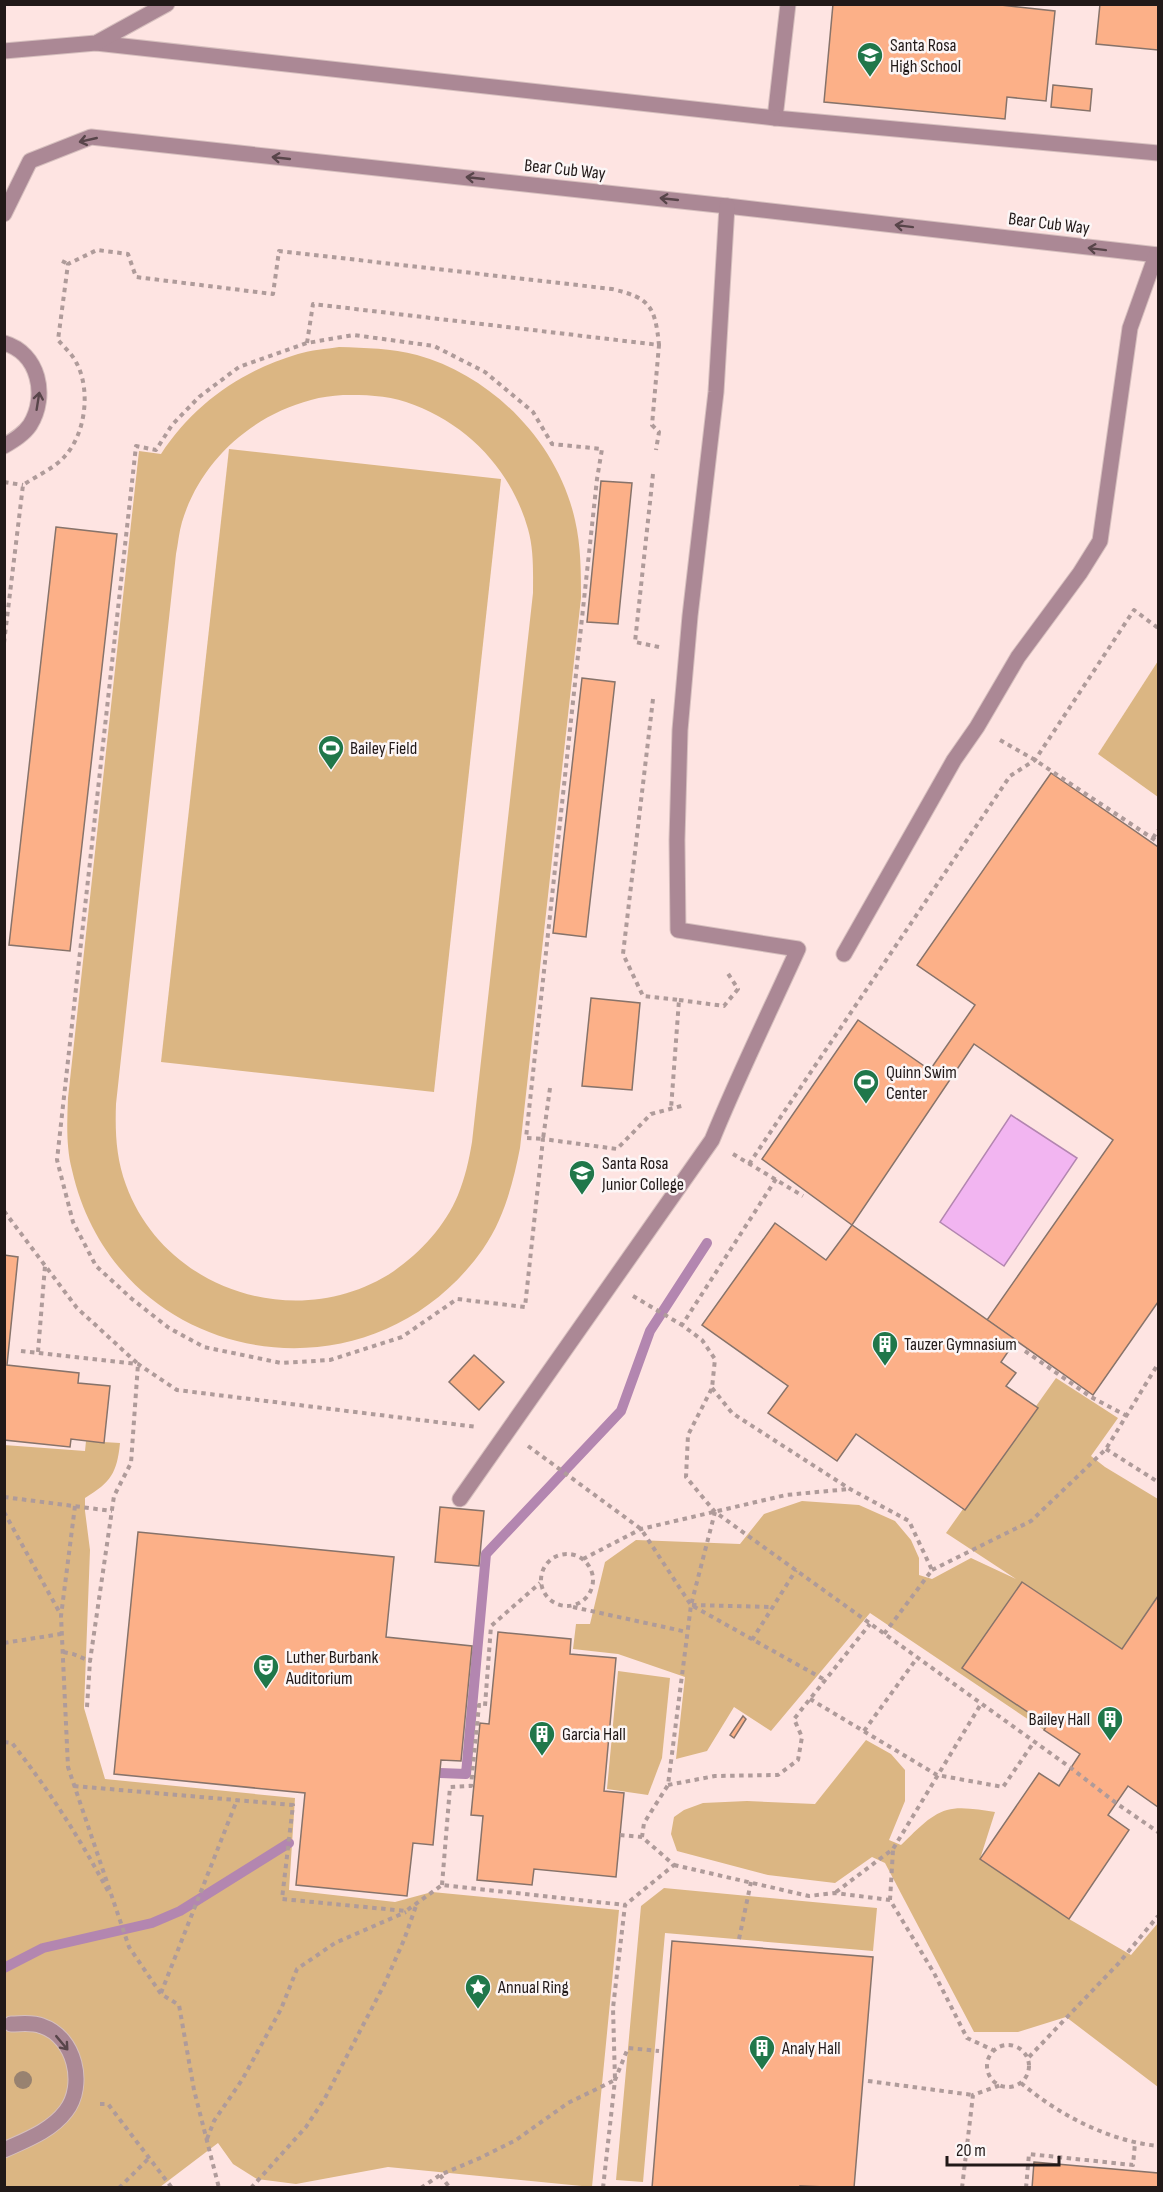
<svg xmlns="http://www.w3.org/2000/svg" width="1163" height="2192" viewBox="0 0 1163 2192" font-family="'Sofia Sans Condensed',sans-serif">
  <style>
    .green { fill: #dbb683; fill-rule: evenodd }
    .water { fill: #f2b5f1; stroke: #b386b0; stroke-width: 1.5 }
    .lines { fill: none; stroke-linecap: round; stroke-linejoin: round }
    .stream { stroke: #b386b0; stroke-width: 10 }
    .building { fill: #fcb088; stroke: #87736a; stroke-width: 1.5 }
    .minor-casing { stroke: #d6bfbe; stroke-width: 17 }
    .path { stroke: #af9b9a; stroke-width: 4; stroke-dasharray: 4.5 4.5; stroke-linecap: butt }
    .minor { stroke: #ab8895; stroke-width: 15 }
    .tree { fill: #988270 }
    .oneway { stroke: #58454a }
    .labels { text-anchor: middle; stroke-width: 5; stroke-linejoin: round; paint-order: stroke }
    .poi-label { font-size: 18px; fill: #211918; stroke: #fcf6f6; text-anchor: start }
    .street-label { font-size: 18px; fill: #211918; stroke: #fcf6f6 }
  </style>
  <rect width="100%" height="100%" fill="#fee4e2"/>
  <g class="green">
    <path d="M 339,347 C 366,348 391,348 417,355 C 493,376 558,443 575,520 C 581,546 581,572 581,598 L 520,1148 C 513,1183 504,1219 483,1249 C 368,1412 116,1366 72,1170 C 66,1147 67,1122 68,1098 L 139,451 L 161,454 C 194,404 241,371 298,354 C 311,350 326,349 339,347 ZM 343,395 C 364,395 386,395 406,402 C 466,422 511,469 528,529 C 534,550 533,572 533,593 L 472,1142 C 469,1160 465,1178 458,1195 C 445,1226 421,1252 394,1271 C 300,1334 165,1292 126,1185 C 116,1158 115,1132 116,1104 L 176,554 C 178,544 179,532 182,522 C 200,462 250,416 311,400 C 321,397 332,396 343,395 Z"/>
    <polygon points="229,449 501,479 434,1092 161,1062"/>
    <polygon points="1158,661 1158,797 1098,754"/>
    <polygon points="1056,1378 1118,1418 1091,1456 1105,1467 1158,1499 1158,1596 1122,1649 1022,1582 963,1668 1047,1725 1044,1730 870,1613 771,1731 734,1707 707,1751 676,1759 685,1677 618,1654 573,1649 576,1624 590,1624 605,1562 636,1540 740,1544 764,1514 802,1501 859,1505 895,1521 911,1540 919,1558 919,1575 932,1579 971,1558 1016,1579 946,1533"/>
    <path d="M 86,1441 L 120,1443 C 117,1473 111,1482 85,1498 L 85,1511 L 90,1550 L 84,1708 L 105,1779 L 295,1798 L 289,1890 L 395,1902 L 432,1892 L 619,1910 L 592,2187 L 388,2167 L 296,2184 L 257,2179 L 233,2164 L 218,2143 L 160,2187 L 5,2187 L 4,1445 L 85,1451 Z"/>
    <polygon points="618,1671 670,1678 662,1758 648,1795 607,1789"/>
    <path d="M 866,1740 L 891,1754 L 905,1770 L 905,1801 L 889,1840 L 901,1845 C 914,1833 929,1815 947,1810 C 961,1806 980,1810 995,1812 L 980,1859 L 1069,1919 L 1131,1955 L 1158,1923 L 1158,2087 L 1066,2017 L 1018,2032 L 974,2032 L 885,1863 L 872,1857 L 835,1883 L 768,1875 L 677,1851 L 671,1834 L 674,1817 L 684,1810 L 703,1803 L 747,1801 L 815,1804 Z"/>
    <polygon points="664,1888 877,1908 873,1951 665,1933 643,2182 616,2180 641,1906"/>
  </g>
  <polygon class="water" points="1011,1115 1077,1158 1004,1266 940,1222"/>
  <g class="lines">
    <g class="stream">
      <polyline points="440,1773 466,1774 486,1554 621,1411 650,1331 707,1243"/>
      <polyline points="4,1968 43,1948 152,1923 180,1911 289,1843"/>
    </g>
  </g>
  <g class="building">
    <polygon points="833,4 992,4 1055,11 1046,101 1007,97 1005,119 824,102"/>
    <polygon points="1100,4 1158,4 1158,50 1096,44"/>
    <polygon points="1053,85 1092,89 1090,111 1051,107"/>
    <polygon points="601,481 632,483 618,624 587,622"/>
    <polygon points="56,527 117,534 70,951 9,945"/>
    <polygon points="582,678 615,682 586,937 553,933"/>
    <polygon points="1051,773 1158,847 1158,1302 1093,1395 987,1320 1113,1140 974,1044 852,1225 762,1159 858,1020 930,1070 975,1005 917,965"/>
    <polygon points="591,998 640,1003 632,1090 582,1086"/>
    <polygon points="775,1223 826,1260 852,1225 1016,1340 1001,1362 1016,1373 1006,1386 1038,1408 965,1510 856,1434 837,1461 768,1413 788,1386 702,1325"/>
    <polygon points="4,1255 18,1257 7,1365 79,1373 78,1383 110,1386 104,1443 71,1439 70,1447 4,1440"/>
    <polygon points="474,1355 504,1382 479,1410 449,1382"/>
    <polygon points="440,1507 484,1511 479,1566 435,1562"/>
    <polygon points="138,1532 394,1557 386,1637 472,1646 461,1761 441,1760 433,1845 413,1843 407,1896 296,1885 305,1793 114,1774"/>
    <polygon points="1022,1582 1122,1649 1158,1596 1158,1807 1128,1786 1108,1815 1129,1830 1069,1919 980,1859 1039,1773 1059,1786 1080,1754 1044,1730 1047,1725 962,1668"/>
    <polygon points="498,1632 571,1639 570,1654 616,1658 604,1791 624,1793 616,1877 534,1869 532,1885 477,1880 483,1816 471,1815 480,1723 489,1724"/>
    <polygon points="743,1716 746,1719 734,1738 730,1735"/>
    <polygon points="672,1941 873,1957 854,2188 800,2186 800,2188 652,2188"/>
    <polygon points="1034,2162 1158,2173 1158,2188 1032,2188"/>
  </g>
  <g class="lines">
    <g class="minor-casing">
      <g id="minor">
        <polyline points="788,4 775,118 1158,153"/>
        <polyline points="96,43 775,118"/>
        <polyline points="4,51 96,43 167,4"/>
        <polyline points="4,214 30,161 91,137 727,206 1158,255"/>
        <path d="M 4,343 C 39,353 48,396 30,425 C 24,434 14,440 4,446"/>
        <polyline points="844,954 954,760 977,727 1018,657 1080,573 1100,541 1130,328 1156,255"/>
        <path d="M 460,1499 L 712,1140 C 738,1076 769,1013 798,949 L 678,930 L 677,840 L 680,730 L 690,616 L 716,392 L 727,206"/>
        <path d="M 4,2150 C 26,2140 51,2131 66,2111 C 86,2085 75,2037 42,2026 C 32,2022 22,2024 11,2024"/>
      </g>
    </g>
    <g class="path">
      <polyline points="62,261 68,264"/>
      <polyline points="307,343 313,304 659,345 652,425 659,432 656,450"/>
      <polyline points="653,474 635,642 659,647"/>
      <polyline points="4,482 23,485"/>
      <path d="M 4,643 L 23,485 C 36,476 55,468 65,456 C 86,433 91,389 76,362 C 72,354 64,347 58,340 L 68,264 L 97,250 L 128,254 L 136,277 L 273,294 L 279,251 L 612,289 C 650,298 655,306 659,345"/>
      <polyline points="653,699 623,954 643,996 679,1000 671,1109"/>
      <polyline points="1000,740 1035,760 1158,842"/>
      <polyline points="1153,838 1158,830"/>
      <polyline points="679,1000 724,1006 738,989 727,972"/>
      <polyline points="550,1088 543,1139 526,1138 597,479 602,449 552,444 533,412 485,372 434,346 354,335 307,343 239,367 199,397 172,425 156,450 136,446 57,1160 73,1222 96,1266 132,1299 169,1328 204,1347 281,1363 330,1360 402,1337 457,1299 525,1307 543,1139 617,1149 651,1114 685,1105"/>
      <polyline points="733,1154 803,1196"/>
      <polyline points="749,1164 1010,776 1035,760 1134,610 1158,628"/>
      <polyline points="776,1179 682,1325 702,1340 715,1359 712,1388 688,1435 686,1477 715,1512 1071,1768 1116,1803 1158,1832"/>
      <polyline points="4,1211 77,1308 138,1364 131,1463 114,1496 90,1661 73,1654 63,1652"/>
      <polyline points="633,1296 682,1325"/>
      <polyline points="21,1351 138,1364 177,1390 477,1427"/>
      <polyline points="1025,1351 1091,1397 1127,1416"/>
      <polyline points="38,1352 45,1266"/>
      <polyline points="712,1388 732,1413 850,1489 909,1521 932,1570 884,1634"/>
      <polyline points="528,1446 641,1529 691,1605 825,1680"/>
      <polyline points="1106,1449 1158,1482"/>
      <polyline points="4,1497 112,1511"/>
      <polyline points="75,1506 61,1616 68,1767 129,1947 161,1994 179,2005 194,2090 219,2188"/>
      <polyline points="4,1512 61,1615"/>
      <circle cx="567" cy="1580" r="26"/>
      <polyline points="583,1559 641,1529 786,1495 849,1489"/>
      <polyline points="932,1570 1031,1521 1106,1449 1158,1364"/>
      <polyline points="692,1605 772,1607"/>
      <polyline points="573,1607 687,1632"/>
      <polyline points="752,1640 796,1570"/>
      <polyline points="4,1643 61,1634"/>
      <polyline points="810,1699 937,1775 1003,1787 1034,1742"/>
      <polyline points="87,1707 90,1661"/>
      <polyline points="864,1731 917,1658"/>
      <path d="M 4,1742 L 12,1743 C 49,1790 81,1840 109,1893"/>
      <polyline points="668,1785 715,1776 778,1775 798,1760 802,1737 794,1719 870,1624"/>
      <polyline points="74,1786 293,1805 282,1899 406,1911 442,1885 625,1905"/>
      <polyline points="620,1835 642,1837"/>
      <polyline points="674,1865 809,1896 835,1893 890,1900 934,1973 967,2038 993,2050"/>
      <polyline points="442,1885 450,1787 471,1786 479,1705 485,1706 491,1626 540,1583"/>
      <polyline points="836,1892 893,1849 981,1704"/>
      <polyline points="890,1900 893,1850"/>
      <polyline points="739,1939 751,1882"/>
      <polyline points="161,1993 237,1800"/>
      <circle cx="1008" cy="2066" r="21"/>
      <polyline points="1029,2057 1118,1964 1158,1916"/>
      <polyline points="868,2081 973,2095"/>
      <path d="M 1021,2083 C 1059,2115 1109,2141 1158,2146"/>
      <polyline points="100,2104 108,2104 172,2188"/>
      <polyline points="207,2139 214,2121 242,2080 281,2009 297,1969 335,1943 406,1912"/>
      <polyline points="440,2175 450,2188"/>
      <polyline points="119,2188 149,2158"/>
      <polyline points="251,2188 306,2127 325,2098 384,1985 404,1940 417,1903"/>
      <polyline points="421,2188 440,2175 480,2158 516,2140 568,2103 615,2080 613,2008 625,1905 674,1865 642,1837 644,1823 668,1785 691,1605 715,1512"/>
      <polyline points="603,2188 615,2080 628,2048 659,2051"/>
      <polyline points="962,2188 973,2095 1001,2085"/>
      <polyline points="1026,2188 1029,2154 1133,2165 1135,2143"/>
    </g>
    <use href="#minor" class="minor"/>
  </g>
  <circle class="tree" cx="23" cy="2080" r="9"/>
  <defs><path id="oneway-shaft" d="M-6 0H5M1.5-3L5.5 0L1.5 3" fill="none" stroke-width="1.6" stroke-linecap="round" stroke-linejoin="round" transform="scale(1.5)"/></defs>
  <g class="oneway">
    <use href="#oneway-shaft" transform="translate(88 140) rotate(167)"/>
    <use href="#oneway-shaft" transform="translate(281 158) rotate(-174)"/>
    <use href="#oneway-shaft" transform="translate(475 178) rotate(-174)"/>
    <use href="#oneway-shaft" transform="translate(669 199) rotate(-174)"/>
    <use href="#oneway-shaft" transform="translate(904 226) rotate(-173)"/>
    <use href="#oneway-shaft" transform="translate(1097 249) rotate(-173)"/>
    <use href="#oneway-shaft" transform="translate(38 401) rotate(-81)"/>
    <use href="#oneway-shaft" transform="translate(62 2043) rotate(50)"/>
  </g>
  <defs>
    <g id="school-pin" transform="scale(1.35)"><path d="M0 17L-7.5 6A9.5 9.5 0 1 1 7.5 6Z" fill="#20774a" stroke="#fcf6f6"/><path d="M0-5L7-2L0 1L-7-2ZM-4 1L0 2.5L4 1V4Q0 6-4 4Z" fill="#fff"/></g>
    <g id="stadium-pin" transform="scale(1.35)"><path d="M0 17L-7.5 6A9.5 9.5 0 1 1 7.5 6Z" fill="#20774a" stroke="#fcf6f6"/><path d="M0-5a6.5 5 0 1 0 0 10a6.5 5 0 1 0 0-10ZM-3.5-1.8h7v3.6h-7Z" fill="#fff"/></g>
    <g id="university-pin" transform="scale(1.35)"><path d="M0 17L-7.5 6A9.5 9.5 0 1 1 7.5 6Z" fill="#20774a" stroke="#fcf6f6"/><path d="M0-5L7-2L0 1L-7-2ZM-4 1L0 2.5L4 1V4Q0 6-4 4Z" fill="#fff"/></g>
    <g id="building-pin" transform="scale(1.35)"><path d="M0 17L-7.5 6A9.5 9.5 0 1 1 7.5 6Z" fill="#20774a" stroke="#fcf6f6"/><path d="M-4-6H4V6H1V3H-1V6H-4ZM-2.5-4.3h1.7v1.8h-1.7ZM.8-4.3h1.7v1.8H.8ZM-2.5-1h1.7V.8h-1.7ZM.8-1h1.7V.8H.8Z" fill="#fff"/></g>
    <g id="theatre-pin" transform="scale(1.35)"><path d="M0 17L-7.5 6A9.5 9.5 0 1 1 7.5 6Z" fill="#20774a" stroke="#fcf6f6"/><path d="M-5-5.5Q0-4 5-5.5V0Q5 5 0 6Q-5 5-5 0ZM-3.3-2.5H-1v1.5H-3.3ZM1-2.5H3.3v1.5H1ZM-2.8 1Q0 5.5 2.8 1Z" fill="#fff"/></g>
    <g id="sight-pin" transform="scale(1.35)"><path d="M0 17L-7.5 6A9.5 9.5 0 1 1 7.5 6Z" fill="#20774a" stroke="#fcf6f6"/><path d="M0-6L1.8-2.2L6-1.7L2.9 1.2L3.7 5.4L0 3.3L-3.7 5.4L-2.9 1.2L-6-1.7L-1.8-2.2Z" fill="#fff"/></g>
  </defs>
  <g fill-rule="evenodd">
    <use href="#school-pin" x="870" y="55"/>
    <use href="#stadium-pin" x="331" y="748"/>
    <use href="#stadium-pin" x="866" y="1082"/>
    <use href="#university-pin" x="582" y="1173"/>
    <use href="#building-pin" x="885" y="1344"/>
    <use href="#theatre-pin" x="266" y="1667"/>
    <use href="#building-pin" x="1110" y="1719"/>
    <use href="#building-pin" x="542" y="1734"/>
    <use href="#sight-pin" x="478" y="1987"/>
    <use href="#building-pin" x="762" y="2048"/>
  </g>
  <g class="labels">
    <g class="poi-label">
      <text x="890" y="51">Santa Rosa<tspan x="890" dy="21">High School</tspan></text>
      <text x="350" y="754">Bailey Field</text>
      <text x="886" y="1078">Quinn Swim<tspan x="886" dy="21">Center</tspan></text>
      <text x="602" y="1169">Santa Rosa<tspan x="602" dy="21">Junior College</tspan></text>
      <text x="904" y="1350">Tauzer Gymnasium</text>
      <text x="286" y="1663">Luther Burbank<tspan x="286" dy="21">Auditorium</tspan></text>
      <text x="1090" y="1725" text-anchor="end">Bailey Hall</text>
      <text x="562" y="1740">Garcia Hall</text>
      <text x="498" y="1993">Annual Ring</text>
      <text x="782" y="2054">Analy Hall</text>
    </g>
    <g class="street-label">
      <text transform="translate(565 169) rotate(6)" y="6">Bear Cub Way</text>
      <text transform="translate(1049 223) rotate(7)" y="6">Bear Cub Way</text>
    </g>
  </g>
  <rect width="1163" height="2192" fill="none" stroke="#211918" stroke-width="12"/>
  <path d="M947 2156v9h112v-9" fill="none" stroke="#211918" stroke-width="3"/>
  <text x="956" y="2156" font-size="18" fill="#211918" stroke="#fcf6f6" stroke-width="4.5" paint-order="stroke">20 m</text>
</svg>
